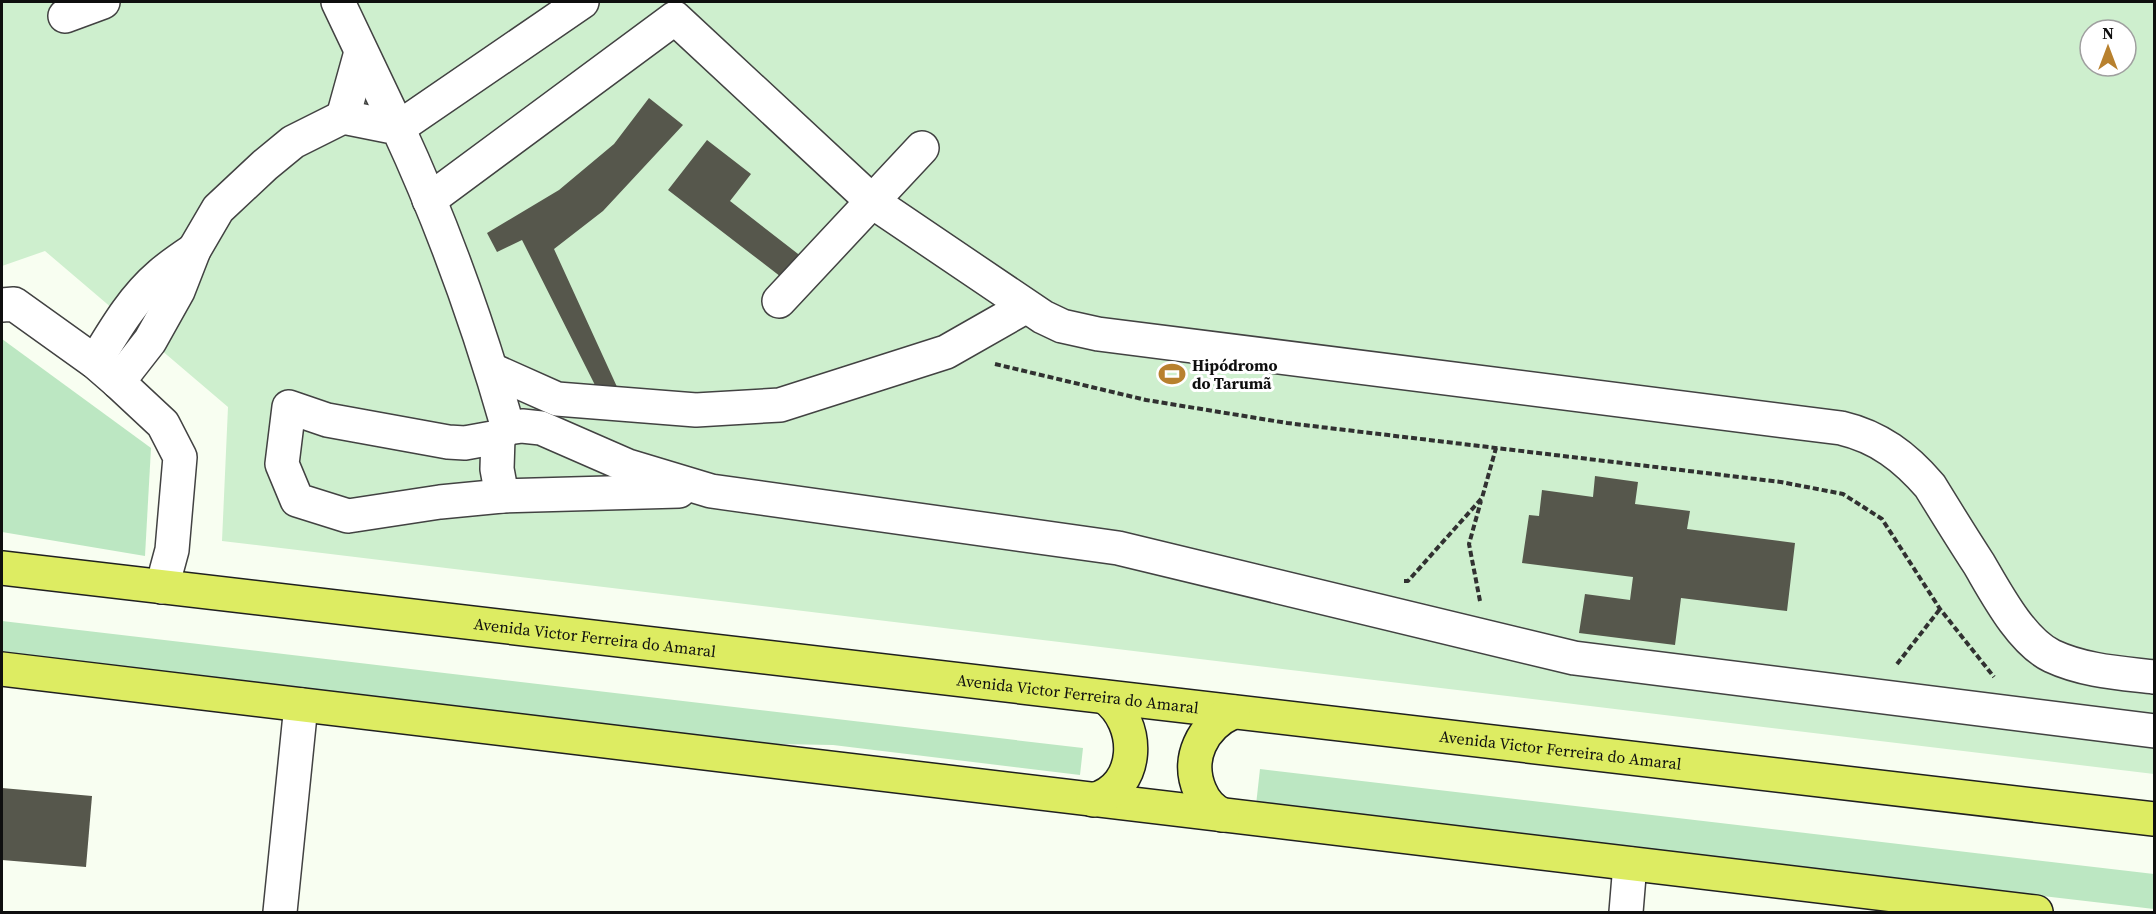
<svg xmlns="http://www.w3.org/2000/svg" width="2156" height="914" viewBox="0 0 2156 914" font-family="'Source Serif 4',serif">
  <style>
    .green { fill: #bce7c2 }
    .pitch { fill: #ceefce; fill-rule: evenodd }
    .building { fill: #56574c }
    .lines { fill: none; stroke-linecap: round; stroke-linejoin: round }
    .minor-casing { stroke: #424242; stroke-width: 36 }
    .highway-casing { stroke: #202020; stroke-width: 36 }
    .path { stroke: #313131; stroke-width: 4; stroke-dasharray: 6 3; stroke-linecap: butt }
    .minor { stroke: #fff; stroke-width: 33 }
    .highway { stroke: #ddec62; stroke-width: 33 }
    .labels { text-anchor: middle; stroke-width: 6; stroke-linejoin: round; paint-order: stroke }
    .poi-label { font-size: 16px; font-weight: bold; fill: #0f0f0f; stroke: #fff; text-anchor: start }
    .street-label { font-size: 16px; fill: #0f0f0f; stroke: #fff }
  </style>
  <rect width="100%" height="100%" fill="#f8fef1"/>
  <g class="green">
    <polygon points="2,339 151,448 145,556 2,532"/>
    <polygon points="2,621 1083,748 1080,775 833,745 719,743 2,652"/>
    <polygon points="1260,769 2154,874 2154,909 1256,805"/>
  </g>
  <path class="pitch" d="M 2,2 L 2154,2 L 2154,774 L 222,541 L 228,407 L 45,251 L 2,266 ZM 2090,30 L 2126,30 L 2126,66 L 2090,66 Z"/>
  <g class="building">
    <polygon points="649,98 683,125 603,211 554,249 618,389 600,395 522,240 497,252 487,233 559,190 614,144"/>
    <polygon points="707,140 751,174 730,201 802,257 785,280 668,190"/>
    <polygon points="1595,476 1638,482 1635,504 1690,511 1687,529 1795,543 1787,611 1681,598 1675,645 1579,633 1585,594 1630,600 1633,577 1522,563 1529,515 1539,516 1542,490 1593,497"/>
    <polygon points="2,788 92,796 86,867 2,860"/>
  </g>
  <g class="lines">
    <g class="minor-casing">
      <g id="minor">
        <polyline points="338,2 398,128 582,2"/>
        <polyline points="65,16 103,2"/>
        <polyline points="343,117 361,52"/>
        <path d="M 429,200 L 675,18 L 873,202 L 1043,317 L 1062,326 L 1098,334 L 1841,428 C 1879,437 1905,457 1930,486 C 1946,512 1962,538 1979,564 C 1996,593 2021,641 2052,656 C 2084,671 2120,673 2154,677"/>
        <polyline points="779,301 922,148"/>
        <polyline points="2,305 14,304 95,362 118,382 163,424 180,457 172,550 162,587"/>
        <path d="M 95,362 C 114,331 132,299 160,275 C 170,266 182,258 194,250"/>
        <polyline points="492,370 557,399 696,410 780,405 946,352 1025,307"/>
        <path d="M 118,382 L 150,341 L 178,291 L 194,250 L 218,209 L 265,165 L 293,142 L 343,117 L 398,128 C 443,225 479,326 508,428"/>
        <polyline points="498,437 465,443 448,442 327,420 289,407 282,464 297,500 348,516 440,502 502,496 679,491"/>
        <polyline points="502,496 497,469 498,437 508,428 522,426 541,428 628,466 711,491 1118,548 1574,658 2154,731"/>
        <polyline points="280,912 301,705"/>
        <polyline points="1626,912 1630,864"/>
      </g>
    </g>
    <g class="highway-casing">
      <g id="highway">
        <path id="s1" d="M 2,568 L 2154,819"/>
        <polyline points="2,669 2036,912"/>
        <path d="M 1093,800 C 1141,787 1141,723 1105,697"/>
        <path d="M 1222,815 C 1212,810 1204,801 1200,791 C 1186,759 1202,726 1233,712"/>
      </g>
    </g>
    <g class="path">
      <polyline points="995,364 1146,400 1287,423 1781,482 1843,494 1882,519 1940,609 1994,677"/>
      <polyline points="1404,581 1408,581 1482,498 1496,448"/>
      <polyline points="1480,601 1469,544 1481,501"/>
      <polyline points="1897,664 1940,609"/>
    </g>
    <use href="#minor" class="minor"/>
    <use href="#highway" class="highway"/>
  </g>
  <defs>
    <g id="stadium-bare" transform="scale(2.07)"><path d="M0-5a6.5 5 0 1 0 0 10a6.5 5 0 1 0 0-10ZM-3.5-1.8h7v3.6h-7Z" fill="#b8812e" stroke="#fff" stroke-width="2.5" paint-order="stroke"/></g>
  </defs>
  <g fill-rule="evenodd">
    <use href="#stadium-bare" x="1172" y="374"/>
  </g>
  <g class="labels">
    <g class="poi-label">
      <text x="1192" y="371">Hipódromo<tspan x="1192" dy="18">do Tarumã</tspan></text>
    </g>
    <g class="street-label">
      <text dy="6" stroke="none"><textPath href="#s1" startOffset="597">Avenida Victor Ferreira do Amaral</textPath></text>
      <text dy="6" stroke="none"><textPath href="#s1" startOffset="1083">Avenida Victor Ferreira do Amaral</textPath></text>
      <text dy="6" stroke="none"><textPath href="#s1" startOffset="1569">Avenida Victor Ferreira do Amaral</textPath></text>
    </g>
  </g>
  <rect width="2156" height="914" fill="none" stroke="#0f0f0f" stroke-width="6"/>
  <g transform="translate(2108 48)"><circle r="28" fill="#ffffff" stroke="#9f9f9f" stroke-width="1.5"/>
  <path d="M0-4.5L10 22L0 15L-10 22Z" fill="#b8812e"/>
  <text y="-9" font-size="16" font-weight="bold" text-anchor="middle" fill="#0f0f0f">N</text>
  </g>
</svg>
